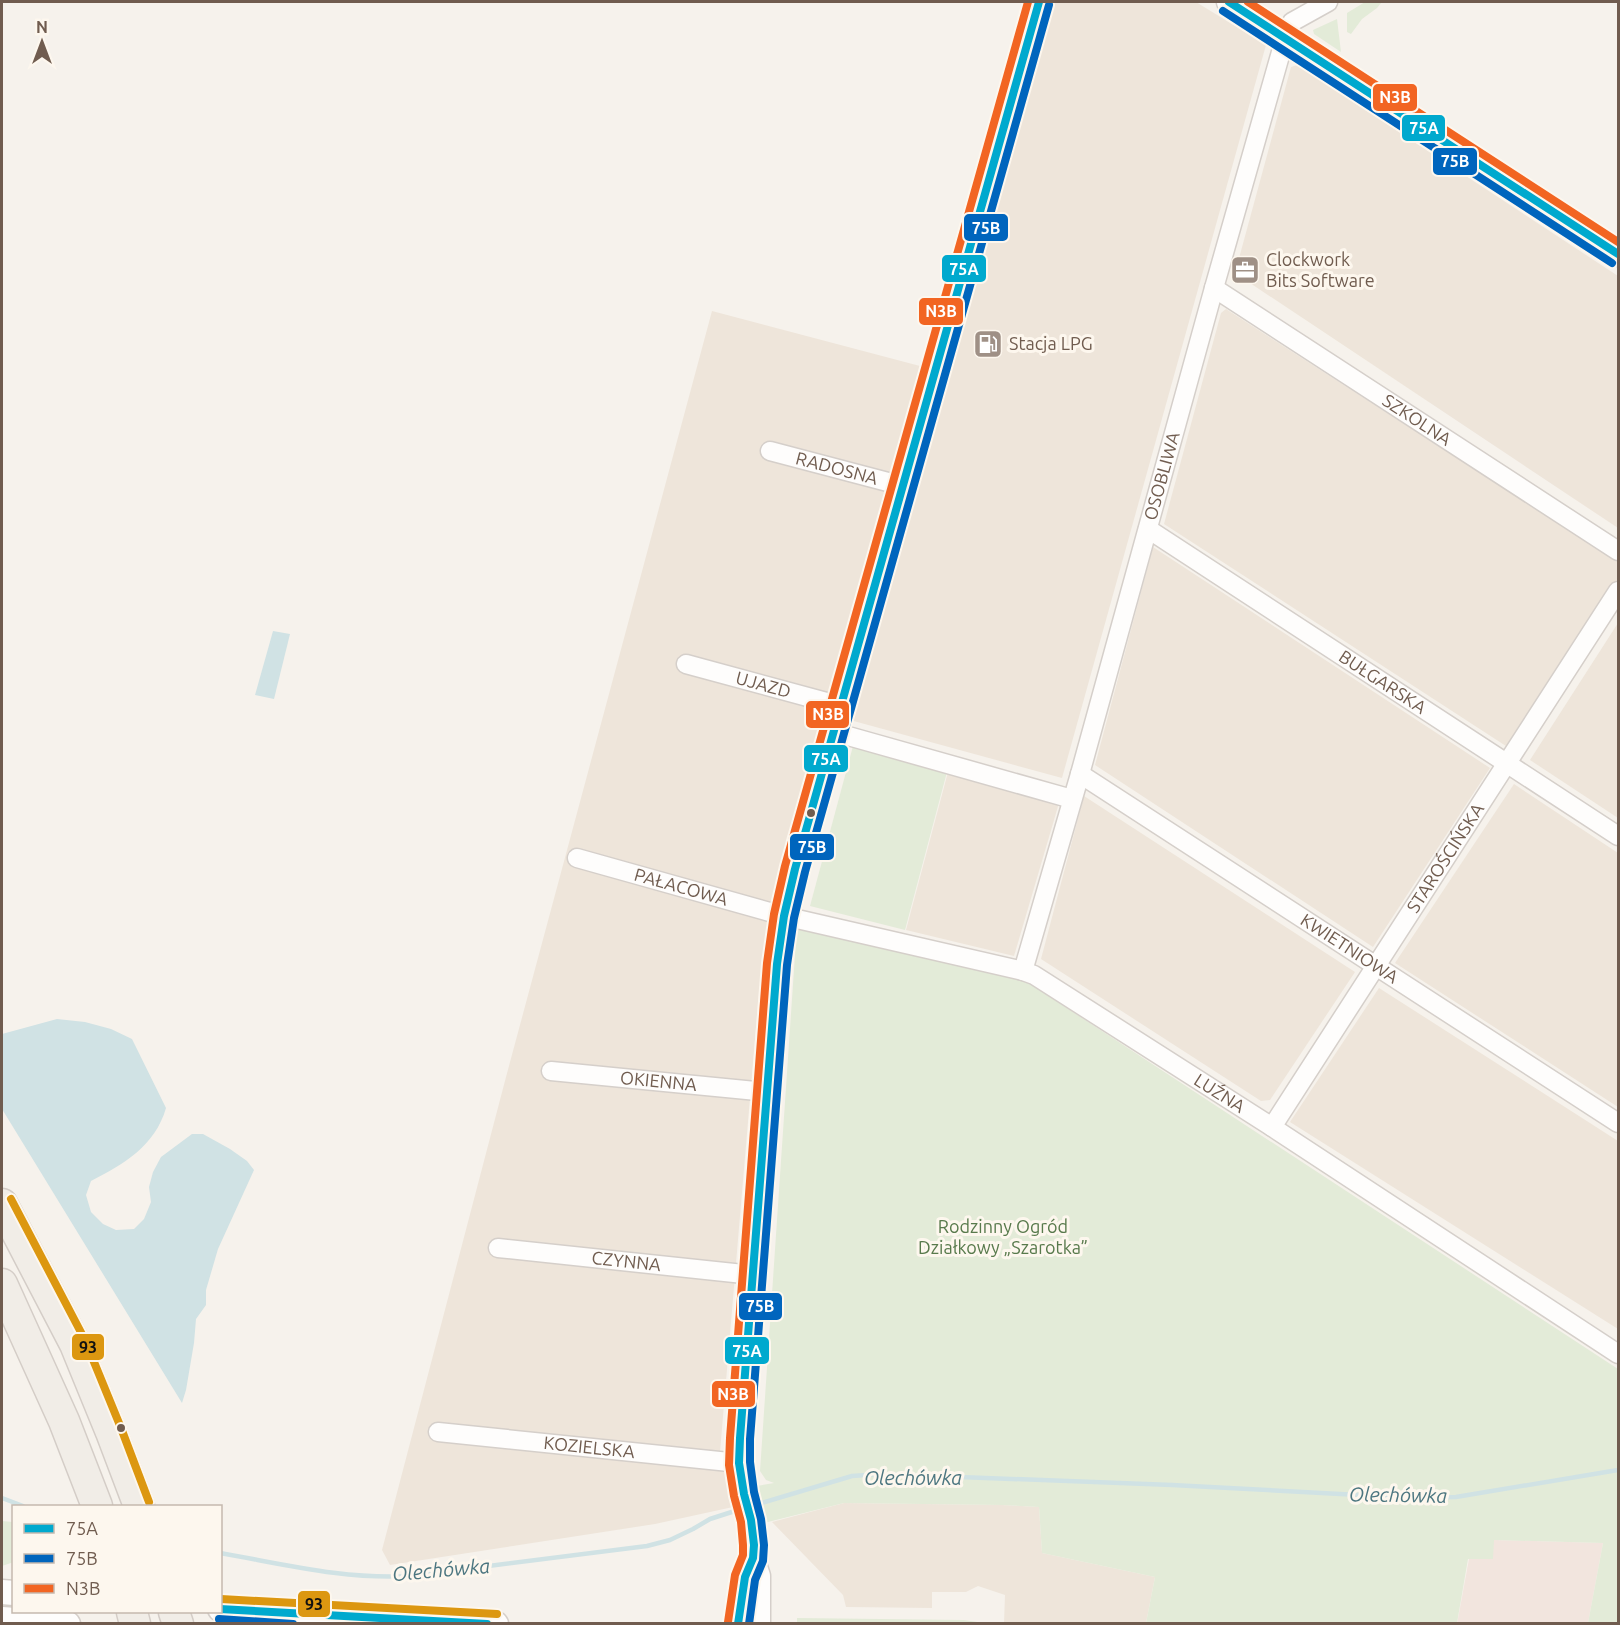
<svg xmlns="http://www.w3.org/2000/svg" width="1620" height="1625" viewBox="0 0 1620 1625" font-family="Ubuntu,sans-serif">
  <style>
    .residential { fill: #eee5da }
    .commercial { fill: #f2e5de }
    .green { fill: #e3ebd8 }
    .water { fill: #d0e2e4 }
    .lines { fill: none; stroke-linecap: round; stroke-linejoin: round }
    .stream { stroke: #d0e2e4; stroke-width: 4.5 }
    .minor-casing { stroke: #d5cfca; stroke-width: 21 }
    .tertiary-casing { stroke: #d5cfca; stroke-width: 27 }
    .primary-casing { stroke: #d4cdc7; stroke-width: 33 }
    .minor { stroke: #fefdfc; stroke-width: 18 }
    .tertiary { stroke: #fefdfc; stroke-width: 24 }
    .primary { stroke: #f1ede7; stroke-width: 30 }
    .bus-1-casing { stroke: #fdf7ee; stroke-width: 12 }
    .bus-2-casing { stroke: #fdf7ee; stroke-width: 12 }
    .bus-3-casing { stroke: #fdf7ee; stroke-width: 12 }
    .bus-4-casing { stroke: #fdf7ee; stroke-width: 12 }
    .bus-1 { stroke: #00a9ce; stroke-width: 8 }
    .bus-2 { stroke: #0065bd; stroke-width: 8 }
    .bus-3 { stroke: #f26522; stroke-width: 8 }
    .bus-4 { stroke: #dc9710; stroke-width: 8 }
    .bus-dot { fill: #705c4f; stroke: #fdf7ee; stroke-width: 2 }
    .labels { text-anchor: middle; stroke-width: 6; stroke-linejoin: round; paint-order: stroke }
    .poi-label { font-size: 18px; fill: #705c4f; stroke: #fdf7ee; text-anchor: start }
    .street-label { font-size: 18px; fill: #705c4f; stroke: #fdf7ee }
    .park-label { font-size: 18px; fill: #587a4c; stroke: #fdf7ee }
    .water-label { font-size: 20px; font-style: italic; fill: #4c7680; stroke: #fdf7ee }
    .line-badge { stroke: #fdf7ee; stroke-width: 2 }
    .badge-label { font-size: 16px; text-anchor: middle; font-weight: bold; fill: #fff }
    .pale-badge-label { font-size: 16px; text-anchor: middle; font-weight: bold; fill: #111 }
  </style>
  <rect width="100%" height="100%" fill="#f6f2ec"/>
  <g class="residential">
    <polygon points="1054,2 1196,2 1266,45 1062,778 850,720"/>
    <polygon points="1297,65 1618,276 1618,528 1235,273 1291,67"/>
    <polygon points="1226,309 1618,562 1618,578 1509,748 1164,524 1221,313"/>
    <polygon points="712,311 920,366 828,733 775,895 759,992 720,1452 733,1507 655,1524 390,1565 382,1550 506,1077"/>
    <polygon points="1153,547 1490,768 1373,947 1095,765"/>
    <polygon points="1618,623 1618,818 1530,760"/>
    <polygon points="948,772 1059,803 1014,956 906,930"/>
    <polygon points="1514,784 1618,853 1618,1107 1395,963"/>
    <polygon points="1084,796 1355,972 1270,1100 1261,1101 1041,959"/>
    <polygon points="1379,988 1618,1141 1618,1329 1290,1122"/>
    <polygon points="844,1503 1002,1505 1039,1507 1042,1553 1155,1577 1146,1623 1004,1623 1005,1595 978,1586 966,1592 932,1592 932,1608 846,1607 843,1595 772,1522"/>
  </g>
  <polygon class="commercial" points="1494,1540 1603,1543 1588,1623 1457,1624 1469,1559"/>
  <g class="green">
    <polygon points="1365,2 1380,2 1381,3 1377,8 1362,19 1351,34 1347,32 1347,13"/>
    <polygon points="1337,19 1341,52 1314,34 1313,30"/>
    <polygon points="853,746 947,772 905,930 810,906"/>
    <polygon points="797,925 1021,978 1618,1369 1618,1623 1588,1623 1603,1543 1494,1540 1493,1559 1468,1559 1457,1623 1146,1623 1155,1577 1042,1553 1039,1507 1002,1505 844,1503 764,1523 757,1486 774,1483 766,1480 760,1471"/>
    <polygon points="2,1521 13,1522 14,1562 2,1566"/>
    <polygon points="797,1618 964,1620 984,1623 797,1624"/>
  </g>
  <g class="water">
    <polygon points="273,631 290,634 274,699 255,695"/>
    <path d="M 57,1019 L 85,1022 L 111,1029 L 132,1039 L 166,1108 C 155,1146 124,1164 91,1181 L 86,1195 L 91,1212 L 103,1224 L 116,1230 L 134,1229 L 144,1219 L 151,1202 L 149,1187 L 153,1172 L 161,1157 L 192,1134 L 203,1134 L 230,1149 L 247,1161 L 254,1170 L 218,1249 L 206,1290 L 206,1305 L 196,1319 L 194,1343 L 186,1390 L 182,1403 L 2,1109 L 2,1034 Z"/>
  </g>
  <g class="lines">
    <g class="stream">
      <polyline points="2,1498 23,1506"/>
      <polyline points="755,1505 852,1476 881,1474 1172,1485 1415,1498 1456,1497 1618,1470"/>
      <path d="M 220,1553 C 283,1564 346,1580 410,1576 L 647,1546 L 670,1540 L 693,1529 L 710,1519 L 741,1509"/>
    </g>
    <g class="minor-casing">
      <g id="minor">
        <path id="s1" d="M 1214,288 L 1618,551"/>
        <path id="s2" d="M 770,451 L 903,486"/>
        <path id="s3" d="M 1148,529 L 1618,836"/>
        <path id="s4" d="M 686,664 L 841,706"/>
        <polyline points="834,732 1072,799"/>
        <path id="s5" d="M 1080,774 L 1618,1123"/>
        <path id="s6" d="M 577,858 L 784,916 L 1023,971 L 1034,975 L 1272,1127 L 1618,1354"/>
        <path id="s7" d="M 1023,971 L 1080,774 L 1214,288 L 1285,38 L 1292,22 L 1328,2"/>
        <path id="s8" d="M 551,1071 L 767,1092"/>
        <path id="s9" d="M 1272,1127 L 1618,591"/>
        <path id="s10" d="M 498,1248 L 753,1275"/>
        <path id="s11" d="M 438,1432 L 739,1463"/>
      </g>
    </g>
    <g class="tertiary-casing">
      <g id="tertiary">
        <polyline points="1229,2 1618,254"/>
        <polyline points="753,1561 758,1576 758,1624"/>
        <polyline points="2,1592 14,1593"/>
        <polyline points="220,1609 496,1624"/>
        <polyline points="2,1619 68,1624"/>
        <polyline points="738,1624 745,1577 753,1558 754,1545 751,1520 744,1494 739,1463 740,1438 777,964 784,916 795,869 1039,2"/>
      </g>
    </g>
    <g class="primary-casing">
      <g id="primary">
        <polyline points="2,1204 75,1344 111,1432 139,1506"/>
        <polyline points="2,1284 64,1421 97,1506"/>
        <polyline points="132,1612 135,1624"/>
        <polyline points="174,1612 178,1624"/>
      </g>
    </g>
    <use href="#minor" class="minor"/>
    <use href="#tertiary" class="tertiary"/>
    <use href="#primary" class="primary"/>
    <g class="bus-1-casing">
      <g id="bus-1">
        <polyline points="1229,2 1618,254"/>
        <polyline points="220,1609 487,1624"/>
        <polyline points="738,1624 745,1577 753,1558 754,1545 751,1520 744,1494 739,1463 740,1438 777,964 784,916 795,869 1039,2"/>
      </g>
    </g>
    <g class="bus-2-casing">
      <g id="bus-2">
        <polyline points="1223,11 1612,263"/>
        <polyline points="219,1619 293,1624"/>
        <polyline points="749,1624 755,1580 763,1561 764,1545 761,1519 754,1492 750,1462 750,1439 787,965 794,918 805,872 1049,5"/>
      </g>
    </g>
    <g class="bus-3-casing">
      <g id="bus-3">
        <polyline points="1248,2 1618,242"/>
        <polyline points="728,1622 735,1575 743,1555 743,1545 741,1522 734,1496 729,1465 730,1438 767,963 774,914 785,866 1028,2"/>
      </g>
    </g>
    <g class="bus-4-casing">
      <g id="bus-4">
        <polyline points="11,1199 85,1340 121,1428 149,1502"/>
        <polyline points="221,1599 497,1614"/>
      </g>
    </g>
    <use href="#bus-1" class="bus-1"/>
    <use href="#bus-2" class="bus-2"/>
    <use href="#bus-3" class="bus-3"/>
    <use href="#bus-4" class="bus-4"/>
  </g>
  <defs>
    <g id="office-square" transform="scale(1.5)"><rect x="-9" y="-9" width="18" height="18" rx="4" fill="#9f9086" stroke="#fdf7ee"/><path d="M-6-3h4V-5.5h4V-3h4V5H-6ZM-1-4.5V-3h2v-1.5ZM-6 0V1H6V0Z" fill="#fff"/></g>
    <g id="fuel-square" transform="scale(1.5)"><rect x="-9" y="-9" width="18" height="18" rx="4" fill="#9f9086" stroke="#fdf7ee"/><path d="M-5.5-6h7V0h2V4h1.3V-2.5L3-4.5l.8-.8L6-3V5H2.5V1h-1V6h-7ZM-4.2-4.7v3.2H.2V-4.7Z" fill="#fff"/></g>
  </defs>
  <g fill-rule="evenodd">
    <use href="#office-square" x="1245" y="270"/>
    <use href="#fuel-square" x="988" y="344"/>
  </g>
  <g class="bus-dot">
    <circle cx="811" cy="813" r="5"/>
    <circle cx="121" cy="1428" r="5"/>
  </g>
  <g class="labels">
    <g class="poi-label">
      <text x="1266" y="266">Clockwork<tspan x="1266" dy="21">Bits Software</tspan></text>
      <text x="1009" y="350">Stacja LPG</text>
    </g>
    <g class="street-label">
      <text dy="6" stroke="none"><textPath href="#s1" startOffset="242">SZKOLNA</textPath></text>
      <text dy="6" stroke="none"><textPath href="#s2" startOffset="69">RADOSNA</textPath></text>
      <text dy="6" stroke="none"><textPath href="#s7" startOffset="514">OSOBLIWA</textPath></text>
      <text dy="6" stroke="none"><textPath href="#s3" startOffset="280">BUŁGARSKA</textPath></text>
      <text dy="6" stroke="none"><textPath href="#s4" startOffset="80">UJAZD</textPath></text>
      <text dy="6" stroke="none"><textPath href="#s9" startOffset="320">STAROŚCIŃSKA</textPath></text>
      <text dy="6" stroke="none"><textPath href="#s6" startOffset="108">PAŁACOWA</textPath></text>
      <text dy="6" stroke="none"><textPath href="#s5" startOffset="321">KWIETNIOWA</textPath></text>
      <text dy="6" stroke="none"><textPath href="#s8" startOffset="108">OKIENNA</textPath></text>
      <text dy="6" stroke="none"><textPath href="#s6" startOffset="692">LUŹNA</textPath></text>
      <text dy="6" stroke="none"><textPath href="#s10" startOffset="129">CZYNNA</textPath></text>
      <text dy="6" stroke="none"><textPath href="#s11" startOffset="152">KOZIELSKA</textPath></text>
    </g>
    <g class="park-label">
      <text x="1003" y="1233">Rodzinny Ogród<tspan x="1003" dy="21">Działkowy „Szarotka”</tspan></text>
    </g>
    <g class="water-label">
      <text x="913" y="1485">Olechówka</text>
      <text transform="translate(1398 1495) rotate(1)" y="7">Olechówka</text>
      <text transform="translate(441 1570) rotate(-5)" y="7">Olechówka</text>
    </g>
  </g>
  <g class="line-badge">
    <rect x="1372" y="83" width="46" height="29" rx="6" fill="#f26522"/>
    <rect x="1401" y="114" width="45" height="28" rx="6" fill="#00a9ce"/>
    <rect x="1432" y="147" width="46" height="29" rx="6" fill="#0065bd"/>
    <rect x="963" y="213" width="46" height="29" rx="6" fill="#0065bd"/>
    <rect x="941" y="254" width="46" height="29" rx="6" fill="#00a9ce"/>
    <rect x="918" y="297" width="46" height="29" rx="6" fill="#f26522"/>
    <rect x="805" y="700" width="45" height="29" rx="6" fill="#f26522"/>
    <rect x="803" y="744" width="46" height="29" rx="6" fill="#00a9ce"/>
    <rect x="789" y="833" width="46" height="28" rx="6" fill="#0065bd"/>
    <rect x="738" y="1292" width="45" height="29" rx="6" fill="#0065bd"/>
    <rect x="71" y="1333" width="34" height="28" rx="6" fill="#dc9710"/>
    <rect x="724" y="1336" width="46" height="29" rx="6" fill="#00a9ce"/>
    <rect x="711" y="1380" width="45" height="28" rx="6" fill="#f26522"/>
    <rect x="297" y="1590" width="34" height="28" rx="6" fill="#dc9710"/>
  </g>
  <g class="badge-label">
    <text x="1395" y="103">N3B</text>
    <text x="1424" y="134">75A</text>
    <text x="1455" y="167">75B</text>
    <text x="986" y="234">75B</text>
    <text x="964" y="275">75A</text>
    <text x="941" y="317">N3B</text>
    <text x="828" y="720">N3B</text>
    <text x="826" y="765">75A</text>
    <text x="812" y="853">75B</text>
    <text x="760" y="1312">75B</text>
    <text x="747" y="1357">75A</text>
    <text x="733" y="1400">N3B</text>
  </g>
  <g class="pale-badge-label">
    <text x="88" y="1353">93</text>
    <text x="314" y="1610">93</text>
  </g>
  <rect width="1620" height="1625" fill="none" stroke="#705c4f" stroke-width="6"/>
  <rect x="12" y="1505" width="210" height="108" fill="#fdf7ee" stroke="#c5b9ae" stroke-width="1.5"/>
  <rect x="24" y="1524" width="30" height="9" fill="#00a9ce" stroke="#c5b9ae" stroke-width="1.5"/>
  <text x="66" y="1535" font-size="18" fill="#705c4f">75A</text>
  <rect x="24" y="1554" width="30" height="9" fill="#0065bd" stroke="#c5b9ae" stroke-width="1.5"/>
  <text x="66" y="1565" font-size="18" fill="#705c4f">75B</text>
  <rect x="24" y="1584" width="30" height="9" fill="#f26522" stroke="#c5b9ae" stroke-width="1.5"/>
  <text x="66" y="1595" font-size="18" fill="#705c4f">N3B</text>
  <g transform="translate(42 42)" stroke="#fdf7ee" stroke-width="4.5" paint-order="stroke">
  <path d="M0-4.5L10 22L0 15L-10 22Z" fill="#705c4f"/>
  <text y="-9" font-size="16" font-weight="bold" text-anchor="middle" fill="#705c4f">N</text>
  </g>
</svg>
